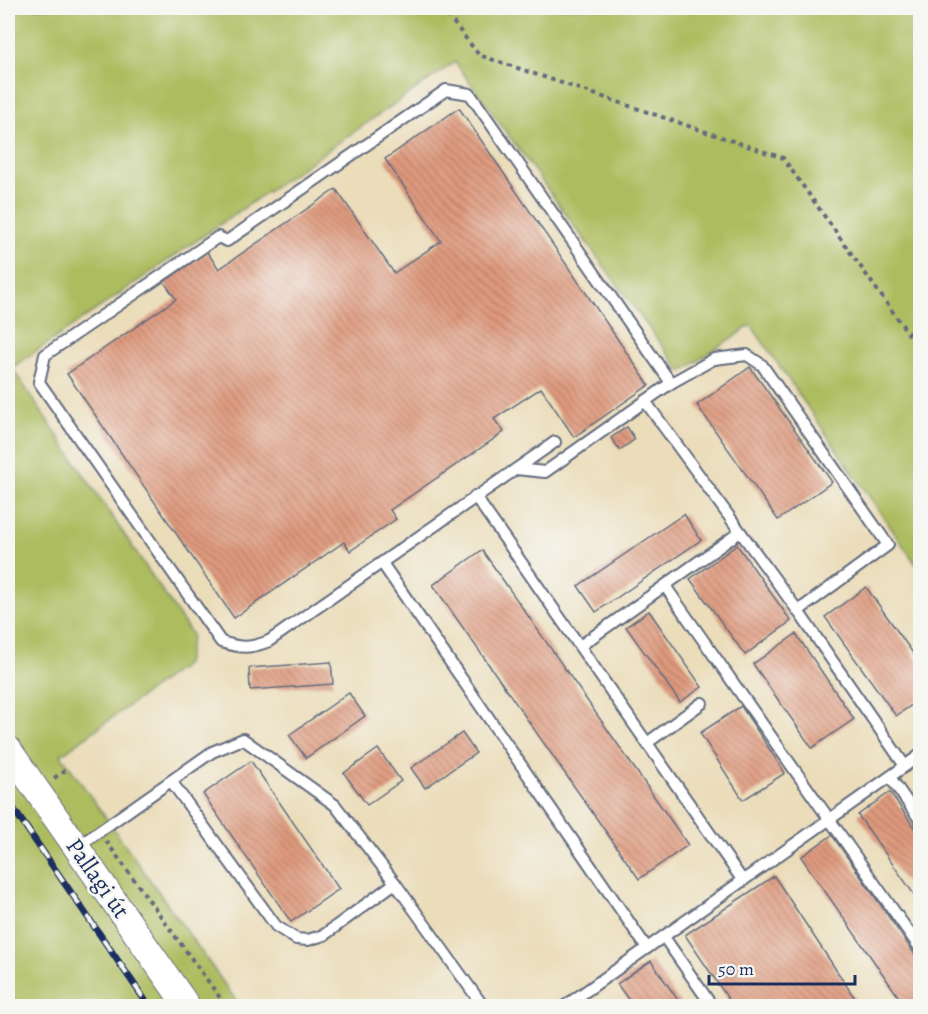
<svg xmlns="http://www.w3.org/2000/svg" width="928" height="1014" viewBox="0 0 928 1014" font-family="Alegreya,serif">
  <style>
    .park { fill: #adbc5f; stroke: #64765e; stroke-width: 1.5 }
    .building { fill: url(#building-back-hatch) }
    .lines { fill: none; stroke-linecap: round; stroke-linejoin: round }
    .service-casing { stroke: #646c7e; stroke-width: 14 }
    .tertiary-casing { stroke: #646c7e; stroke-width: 28 }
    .path { stroke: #646c7e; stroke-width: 4; stroke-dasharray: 4.5 4.5; stroke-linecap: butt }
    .service { stroke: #fff; stroke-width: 10 }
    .tertiary { stroke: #fff; stroke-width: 26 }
    .rail-casing { stroke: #1b2f5e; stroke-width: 7 }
    .rail { stroke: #f6f6f2; stroke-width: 4.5; stroke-dasharray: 14; stroke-linecap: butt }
    .labels { text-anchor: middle; stroke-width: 5; stroke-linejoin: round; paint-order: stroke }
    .street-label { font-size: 24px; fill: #1b2f5e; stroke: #f6f6f2 }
  </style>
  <defs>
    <pattern id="building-back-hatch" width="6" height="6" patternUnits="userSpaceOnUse" patternTransform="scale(1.5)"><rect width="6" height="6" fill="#df9a7d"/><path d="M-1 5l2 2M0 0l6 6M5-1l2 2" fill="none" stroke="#b47e6a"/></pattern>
  </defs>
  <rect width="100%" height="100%" fill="#f6f6f2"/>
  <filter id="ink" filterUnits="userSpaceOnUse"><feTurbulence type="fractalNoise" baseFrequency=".0167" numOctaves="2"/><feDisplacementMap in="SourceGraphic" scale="12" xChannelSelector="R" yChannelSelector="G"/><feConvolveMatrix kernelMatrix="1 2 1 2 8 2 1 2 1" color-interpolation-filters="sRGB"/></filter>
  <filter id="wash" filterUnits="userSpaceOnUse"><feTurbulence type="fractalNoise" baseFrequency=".008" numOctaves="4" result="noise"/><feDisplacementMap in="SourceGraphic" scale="24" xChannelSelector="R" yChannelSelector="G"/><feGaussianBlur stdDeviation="1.35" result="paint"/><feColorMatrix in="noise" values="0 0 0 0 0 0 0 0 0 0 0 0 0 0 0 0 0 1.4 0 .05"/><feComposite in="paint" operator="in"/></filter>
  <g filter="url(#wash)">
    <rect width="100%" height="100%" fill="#ebddba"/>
    <polygon class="park" points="8,8 920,8 920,570 751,325 681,372 455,62 12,368 192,635 186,664 61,755 240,1006 8,1006"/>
    <g id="blocks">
      <g class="building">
        <polygon points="459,108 649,385 574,437 541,388 494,419 504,432 390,510 396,519 350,551 344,542 234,618 67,374 176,299 164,282 207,252 219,269 336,189 394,273 441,241 385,159"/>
        <polygon points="750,367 832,482 778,520 697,405"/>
        <polygon points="627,427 635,439 620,450 611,438"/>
        <polygon points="684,514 701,540 596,612 578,586"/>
        <polygon points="737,545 791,621 745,655 690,579"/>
        <polygon points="482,550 688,845 639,879 433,585"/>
        <polygon points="866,587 920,663 920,699 896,716 825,617"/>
        <polygon points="649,611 702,687 680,702 626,627"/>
        <polygon points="796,634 854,719 812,748 753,664"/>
        <polygon points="331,662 333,684 250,690 249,668"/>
        <polygon points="349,693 365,716 306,758 289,735"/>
        <polygon points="741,706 785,773 743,800 700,733"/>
        <polygon points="462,733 476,753 425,788 411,768"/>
        <polygon points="378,749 401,781 367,805 344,773"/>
        <polygon points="251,761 339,889 291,922 203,794"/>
        <polygon points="890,792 920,836 920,903 858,815"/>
        <polygon points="832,835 920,962 920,1006 905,1006 801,857"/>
        <polygon points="774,876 860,1006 733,1006 685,935"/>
        <polygon points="651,961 682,1006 633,1006 617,984"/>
      </g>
    </g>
  </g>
  <g filter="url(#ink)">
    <use href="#blocks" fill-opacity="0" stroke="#646c7e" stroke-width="1.5"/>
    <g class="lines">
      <g class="service-casing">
        <g id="service">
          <polyline points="671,383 714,359 747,355 762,365 888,545 798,611"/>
          <path d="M 516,469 L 545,472 L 671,383 L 470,94 L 446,90 L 227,241 L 218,237 L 45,355 L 39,382 L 221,642 C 241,648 249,649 269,641 L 555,442"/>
          <polyline points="475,496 743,881"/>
          <polyline points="382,563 647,948"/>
          <polyline points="665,586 920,948"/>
          <polyline points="580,646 740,532"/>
          <polyline points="647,743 702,703"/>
          <polyline points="905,766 920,755"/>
          <polyline points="890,777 920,820"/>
          <polyline points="171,781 276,926 296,939 308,940 324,935 395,883"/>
          <polyline points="77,847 212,752 243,739 335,805 395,883 483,1006"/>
          <polyline points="664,937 712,1006"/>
          <polyline points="565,1006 905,766 798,611 645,401"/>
        </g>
      </g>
      <g class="tertiary-casing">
        <polyline id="tertiary" points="8,749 187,1006"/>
      </g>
      <g class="path">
        <polyline points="442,8 479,55 783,158 920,350"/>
        <polyline points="8,15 19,8"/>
        <polyline points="54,778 66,770"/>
        <polyline points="106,841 226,1006"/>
      </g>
      <use href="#service" class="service"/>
      <use href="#tertiary" class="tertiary"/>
      <g class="rail-casing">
        <polyline id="rail" points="8,801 149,1006"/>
      </g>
      <use href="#rail" class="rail"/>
    </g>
  </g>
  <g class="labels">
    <g class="street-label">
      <text transform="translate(98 878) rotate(55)" y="8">Pallagi út</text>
    </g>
  </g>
  <rect width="928" height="1014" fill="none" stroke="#f6f6f2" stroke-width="30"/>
  <path d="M709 975v9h146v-9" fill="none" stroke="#1b2f5e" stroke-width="3"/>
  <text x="718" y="975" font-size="18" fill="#1b2f5e" stroke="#f6f6f2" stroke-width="4.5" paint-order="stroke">50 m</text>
</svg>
